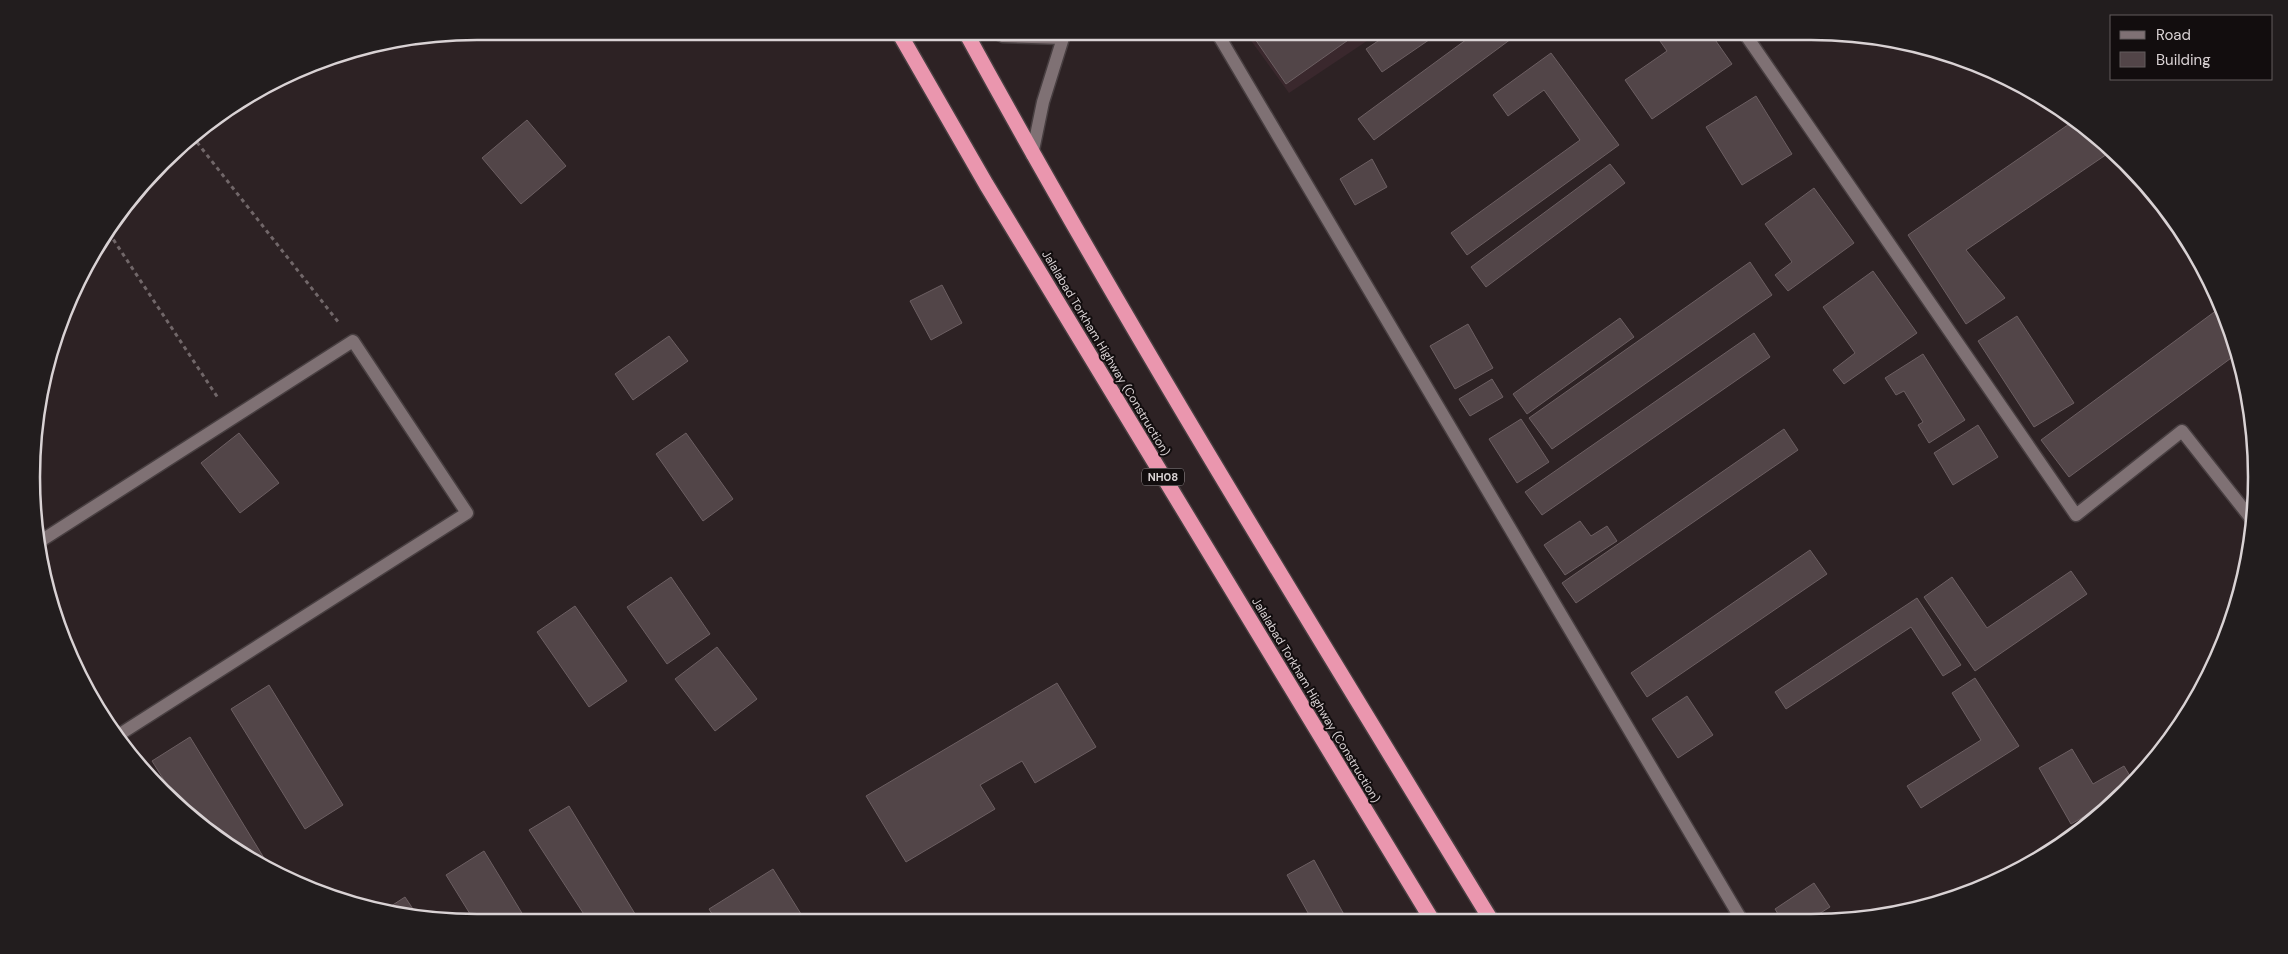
<svg xmlns="http://www.w3.org/2000/svg" width="2288" height="954" viewBox="0 0 2288 954" font-family="'DM Sans',sans-serif">
  <style>
    .built { fill: #3a282d }
    .building { fill: #524548; stroke: #6c5f62 }
    .lines { fill: none; stroke-linecap: round; stroke-linejoin: round }
    .minor-casing { stroke: #483f41; stroke-width: 15 }
    .highway-casing { stroke: #483f41; stroke-width: 18 }
    .path { stroke: #716769; stroke-width: 3; stroke-dasharray: 4 4; stroke-linecap: butt }
    .minor { stroke: #7f7174; stroke-width: 12 }
    .highway { stroke: #ea96ae; stroke-width: 15 }
    .labels { text-anchor: middle; stroke-width: 4; stroke-linejoin: round; paint-order: stroke }
    .shield { fill: #120d0e; stroke: #9d9799; stroke-width: 1 }
    .shield-label { font-size: 11px; font-weight: bold; fill: #d9d2d4 }
    .street-label { font-size: 12px; fill: #d9d2d4; stroke: #120d0e }
    .rim { fill: none; stroke: #d9d2d4; stroke-width: 2.5 }
  </style>
  <rect width="100%" height="100%" fill="#2d2224"/>
  <polygon class="built" points="1244,31 1382,31 1289,93"/>
  <g class="building">
    <polygon points="1267,31 1361,31 1286,84 1255,39"/>
    <polygon points="1393,31 1442,31 1382,72 1366,49"/>
    <polygon points="1478,31 1506,31 1511,39 1374,140 1358,119"/>
    <polygon points="1675,31 1709,31 1732,64 1652,119 1625,80 1667,51 1660,41"/>
    <polygon points="1551,53 1619,145 1467,255 1451,233 1580,140 1544,90 1508,116 1493,95"/>
    <polygon points="1756,96 1792,154 1742,185 1706,127"/>
    <polygon points="527,120 566,166 521,204 482,158"/>
    <polygon points="2075,120 2105,142 2113,150 1966,250 2005,298 1966,324 1908,235"/>
    <polygon points="1372,159 1387,187 1355,205 1340,179"/>
    <polygon points="1610,164 1625,183 1486,287 1471,267"/>
    <polygon points="1814,188 1854,243 1788,291 1775,275 1792,262 1765,224"/>
    <polygon points="1750,262 1772,295 1552,449 1529,418"/>
    <polygon points="1873,271 1917,333 1844,384 1833,370 1855,353 1823,307"/>
    <polygon points="942,285 962,323 931,340 910,301"/>
    <polygon points="2221,307 2238,353 2069,477 2041,440"/>
    <polygon points="2017,316 2074,403 2034,427 1978,341"/>
    <polygon points="1620,318 1634,337 1527,414 1513,394"/>
    <polygon points="1468,324 1493,368 1455,389 1430,346"/>
    <polygon points="1754,333 1770,357 1542,515 1525,492"/>
    <polygon points="669,336 688,361 633,400 615,374"/>
    <polygon points="1923,354 1965,420 1929,443 1918,425 1923,422 1904,391 1896,395 1885,378"/>
    <polygon points="1492,379 1503,397 1470,416 1459,399"/>
    <polygon points="1521,419 1549,462 1517,483 1489,439"/>
    <polygon points="1978,425 1998,457 1953,485 1934,453"/>
    <polygon points="1784,429 1798,450 1576,603 1562,583"/>
    <polygon points="239,433 279,483 240,513 201,463"/>
    <polygon points="686,433 733,499 703,521 656,454"/>
    <polygon points="1580,521 1591,536 1607,526 1617,541 1565,575 1544,545"/>
    <polygon points="1810,550 1827,574 1647,697 1631,673"/>
    <polygon points="2071,571 2087,594 1975,671 1924,597 1952,577 1987,628"/>
    <polygon points="671,577 710,634 667,664 627,607"/>
    <polygon points="1917,598 1961,665 1943,676 1911,627 1786,709 1775,692"/>
    <polygon points="575,606 627,681 589,707 537,632"/>
    <polygon points="717,647 757,699 715,731 675,679"/>
    <polygon points="1975,678 2019,746 1921,808 1907,786 1981,740 1952,693"/>
    <polygon points="1057,683 1096,747 1035,783 1022,761 980,785 995,809 906,862 866,796"/>
    <polygon points="269,685 343,805 305,829 231,709"/>
    <polygon points="1687,696 1713,735 1678,758 1652,719"/>
    <polygon points="190,737 264,858 260,860 205,830 174,796 152,761"/>
    <polygon points="2072,749 2093,784 2124,766 2133,781 2117,798 2071,824 2039,768"/>
    <polygon points="569,806 640,922 589,922 529,830"/>
    <polygon points="484,851 528,923 475,922 446,875"/>
    <polygon points="1314,860 1347,920 1312,920 1287,875"/>
    <polygon points="773,869 806,922 717,922 709,909"/>
    <polygon points="1814,883 1830,907 1811,919 1781,919 1775,909"/>
    <polygon points="405,897 415,912 388,908"/>
  </g>
  <g class="lines">
    <g class="minor-casing">
      <g id="minor">
        <polyline points="992,31 1003,36 1063,38"/>
        <polyline points="1216,31 1741,919"/>
        <polyline points="1743,31 2076,515 2182,431 2253,521"/>
        <polyline points="1032,155 1043,102 1063,38"/>
        <polyline points="39,542 353,341 467,513 117,736"/>
      </g>
    </g>
    <g class="highway-casing">
      <g id="highway">
        <polyline points="898,31 986,184 1432,920"/>
        <path d="M 965,31 C 1130,333 1312,626 1491,920"/>
      </g>
    </g>
    <g class="path">
      <polyline points="192,136 339,323"/>
      <polyline points="109,233 218,398"/>
    </g>
    <use href="#minor" class="minor"/>
    <use href="#highway" class="highway"/>
  </g>
  <g class="labels">
    <rect class="shield" x="1142" y="468.5" width="42" height="17" rx="4"/>
    <g class="shield-label">
      <text x="1163" y="481">NH08</text>
    </g>
    <g class="street-label">
      <text transform="translate(1106 353) rotate(59)" y="4">Jalalabad Torkham Highway (Construction)</text>
      <text transform="translate(1316 700) rotate(59)" y="4">Jalalabad Torkham Highway (Construction)</text>
    </g>
  </g>
  <path d="M0 0H2288V954H0ZM477 40H1811A437 437 0 0 1 2248 477V477A437 437 0 0 1 1811 914H477A437 437 0 0 1 40 477V477A437 437 0 0 1 477 40Z" fill="#221d1e" fill-rule="evenodd"/>
  <path class="rim" d="M477 40H1811A437 437 0 0 1 2248 477V477A437 437 0 0 1 1811 914H477A437 437 0 0 1 40 477V477A437 437 0 0 1 477 40Z"/>
  <rect x="2110" y="15" width="162" height="65" fill="#120d0e" stroke="#625c5d"/>
  <rect x="2120" y="31" width="25" height="8" fill="#7f7174" stroke="#625c5d"/>
  <text x="2156" y="40" font-size="15" fill="#d9d2d4">Road</text>
  <rect x="2120" y="52" width="25" height="15" fill="#524548" stroke="#625c5d"/>
  <text x="2156" y="65" font-size="15" fill="#d9d2d4">Building</text>
</svg>
